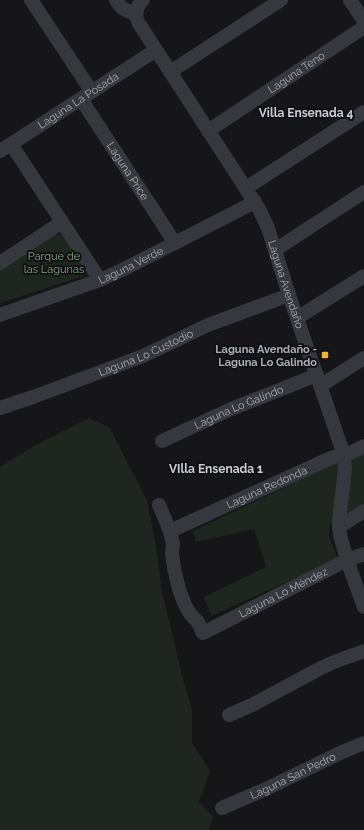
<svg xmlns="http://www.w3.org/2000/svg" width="364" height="830" viewBox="0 0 364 830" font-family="Raleway,sans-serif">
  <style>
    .green { fill: #1e261f }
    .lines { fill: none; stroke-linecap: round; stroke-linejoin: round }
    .minor { stroke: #37383d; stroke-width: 14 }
    .poi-dot { fill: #f2b134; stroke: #111113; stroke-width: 1.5 }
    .labels { text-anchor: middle; stroke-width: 4; stroke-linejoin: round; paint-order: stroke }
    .street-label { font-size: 11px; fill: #a8adb8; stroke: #111113 }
    .park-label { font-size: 11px; fill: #7fa381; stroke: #111113 }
    .poi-label { font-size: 11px; font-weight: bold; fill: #a8adb8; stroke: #111113; text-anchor: end }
    .neighbourhood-label { font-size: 12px; font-weight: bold; fill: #c9ccd4; stroke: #111113 }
  </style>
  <rect width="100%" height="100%" fill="#161618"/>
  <g class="green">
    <polygon points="62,234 87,270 84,276 0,303 0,270 54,235"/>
    <polygon points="89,418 109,427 147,500 155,541 162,592 183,679 192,710 192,743 210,771 199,802 213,817 209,830 0,830 0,467 32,447"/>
    <polygon points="364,452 364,503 330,524 329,536 338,559 211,616 204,597 266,567 254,529 196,542 193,531 323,469"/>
  </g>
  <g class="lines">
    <g class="minor">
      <polyline points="31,0 92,92"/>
      <path d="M 116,0 C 121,8 126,12 136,13"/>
      <path id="s1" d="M 143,0 C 136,6 135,14 138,22 L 259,209 L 268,228 L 289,295 L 344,455 L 345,469 L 339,521 L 340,535 L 347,560 L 364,607"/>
      <polyline points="350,0 364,21"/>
      <polyline points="170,72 281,0"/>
      <path id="s2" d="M 81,99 L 175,243"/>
      <path id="s3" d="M 208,131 L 364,27"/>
      <polyline points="11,144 100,280"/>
      <path id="s4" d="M 0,151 L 156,50"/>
      <polyline points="246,188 364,112"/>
      <polyline points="275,250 364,192"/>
      <polyline points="0,263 62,222"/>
      <path id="s5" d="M 0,315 L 100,280 L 124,269 L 255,202"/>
      <polyline points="297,318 364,276"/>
      <polyline points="320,386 364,358"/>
      <path id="s6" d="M 0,408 L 33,397 L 143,356 L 208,325 L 289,295"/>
      <path id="s7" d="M 162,441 L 231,409 L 317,375"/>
      <path id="s8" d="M 159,505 L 170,531 L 173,544 L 172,554 L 174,568 L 179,589 L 185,605 L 191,615 L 198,622 L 203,633 L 347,560 L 364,554"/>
      <polyline points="339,527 364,511"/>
      <path id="s9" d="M 170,531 L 331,458 L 352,452 L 364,446"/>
      <polyline points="229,715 252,705 319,669 334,662 364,651"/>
      <path id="s10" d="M 222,808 L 268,788 L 340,753 L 364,743"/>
    </g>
  </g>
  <rect class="poi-dot" x="321" y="351" width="8" height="8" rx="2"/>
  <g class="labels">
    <g class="street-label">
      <text dy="4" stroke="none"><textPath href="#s3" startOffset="106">Laguna Teno</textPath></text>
      <text dy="4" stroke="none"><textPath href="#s4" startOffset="93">Laguna La Posada</textPath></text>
      <text dy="4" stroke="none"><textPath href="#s2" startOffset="86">Laguna Price</textPath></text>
      <text dy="4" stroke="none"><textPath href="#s5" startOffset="140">Laguna Verde</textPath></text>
      <text dy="4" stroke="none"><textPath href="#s1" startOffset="327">Laguna Avendaño</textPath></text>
      <text dy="4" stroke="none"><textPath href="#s6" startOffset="156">Laguna Lo Custodio</textPath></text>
      <text dy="4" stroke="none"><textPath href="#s7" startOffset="84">Laguna Lo Galindo</textPath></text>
      <text dy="4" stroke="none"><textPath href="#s9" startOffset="106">Laguna Redonda</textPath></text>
      <text dy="4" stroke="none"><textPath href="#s8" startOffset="228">Laguna Lo Méndez</textPath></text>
      <text dy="4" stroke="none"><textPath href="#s10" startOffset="78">Laguna San Pedro</textPath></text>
    </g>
    <g class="park-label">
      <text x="54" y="260">Parque de<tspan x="54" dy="13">las Lagunas</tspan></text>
    </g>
    <g class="poi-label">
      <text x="317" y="353">Laguna Avendaño -<tspan x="317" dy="13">Laguna Lo Galindo</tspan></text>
    </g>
    <g class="neighbourhood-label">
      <text x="306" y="117">Villa Ensenada 4</text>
      <text x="216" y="473">VIlla Ensenada 1</text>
    </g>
  </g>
</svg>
